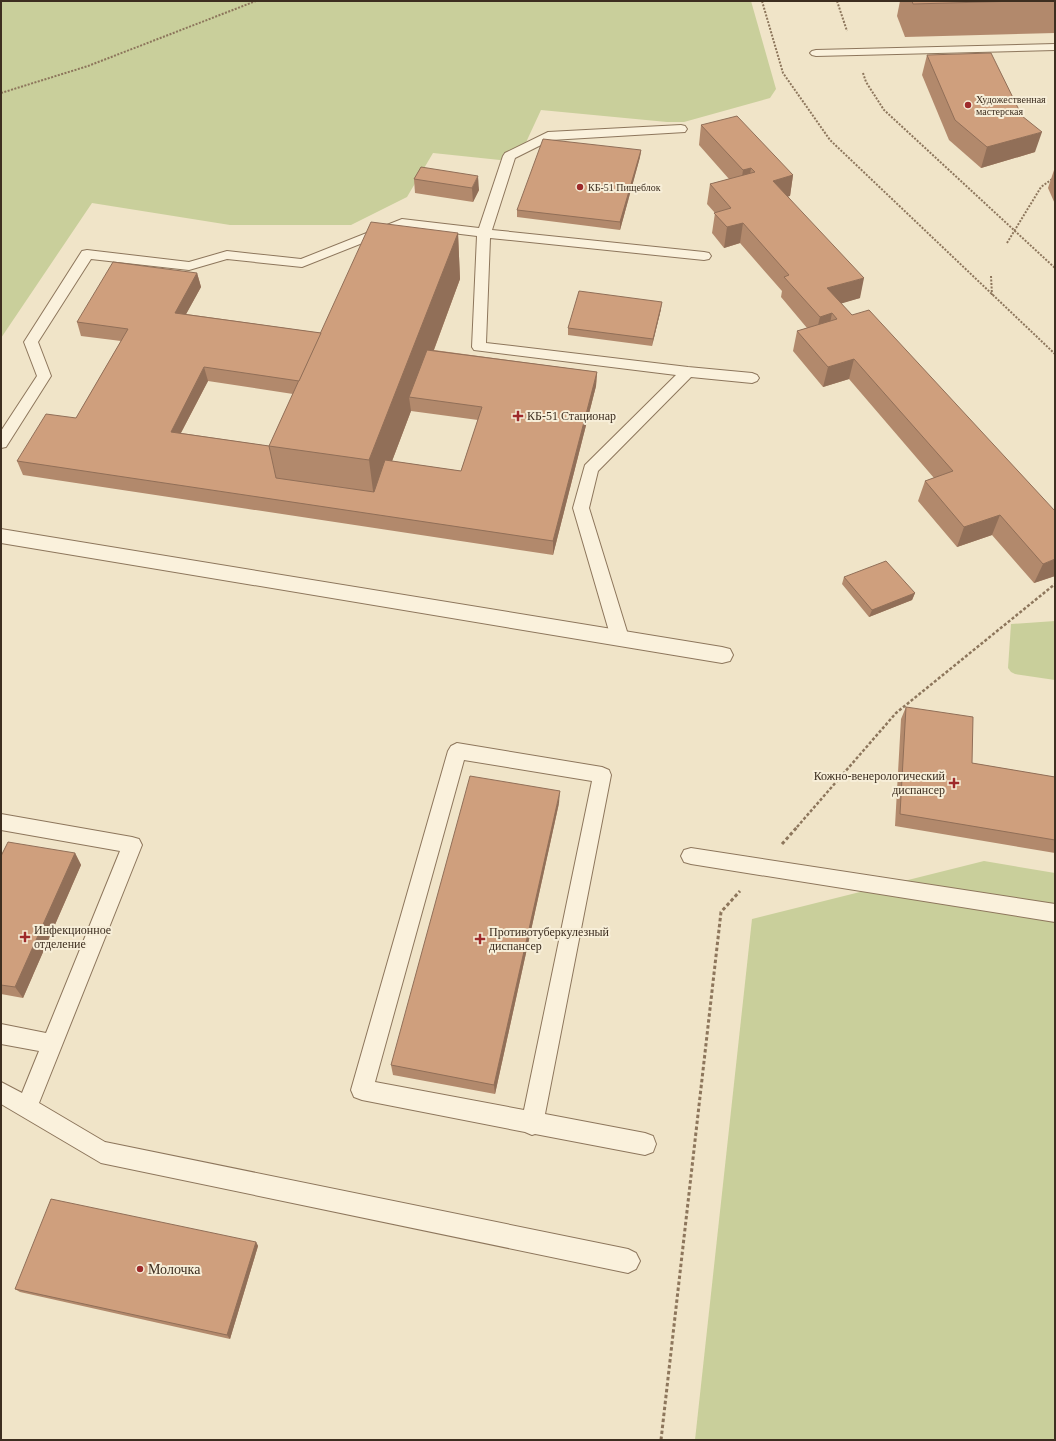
<svg xmlns="http://www.w3.org/2000/svg" width="1056" height="1441" viewBox="0 0 1056 1441" font-family="Georgia,serif">
  <style>
    .green { fill: #c9cf9b }
    .lines { fill: none; stroke-linecap: round; stroke-linejoin: round }
    .lane-casing { stroke: #8d765c; stroke-width: 2 }
    .street-casing { stroke: #8d765c; stroke-width: 2 }
    .path-far2 { stroke: #8d765c; stroke-width: 2; stroke-dasharray: 2 1.5; stroke-linecap: butt }
    .path-far1 { stroke: #8d765c; stroke-width: 2.5; stroke-dasharray: 3 2; stroke-linecap: butt }
    .path { stroke: #8d765c; stroke-width: 3; stroke-dasharray: 3.5 2.5; stroke-linecap: butt }
    .lane { fill: #faf1dc; fill-rule: evenodd }
    .street { fill: #faf1dc; fill-rule: evenodd }
    .wall { fill: #b2896c; fill-rule: evenodd }
    .shaded-wall { fill: #916f58 }
    .building { fill: #cf9f7d; stroke: #916f58 }
    .poi-dot { fill: #9e2a2b; stroke: #f7eed8; stroke-width: 1.5 }
    .labels { text-anchor: middle; stroke-width: 4; stroke-linejoin: round; paint-order: stroke }
    .far-poi-label { font-size: 10px; fill: #3d2e20; stroke: #f7eed8; text-anchor: start }
    .poi-label { font-size: 12px; fill: #3d2e20; stroke: #f7eed8; text-anchor: start }
    .near-poi-label { font-size: 14px; fill: #3d2e20; stroke: #f7eed8; text-anchor: start }
  </style>
  <rect width="100%" height="100%" fill="#f0e4c8"/>
  <g class="green">
    <polygon points="1,1 751,1 776,89 770,98 684,122 667,122 541,110 522,151 500,160 433,153 407,197 351,225 230,225 92,203 1,338"/>
    <polygon points="1055,621 1055,680 1015,674 1011,672 1008,668 1011,624"/>
    <polygon points="984,861 1055,873 1055,1440 695,1440 752,919"/>
  </g>
  <g class="lines">
    <g class="lane-casing">
      <g id="lane">
        <polygon points="1055,44 1055,50 816,56 812,55 810,53 812,51 816,50"/>
        <polygon points="681,125 685,126 687,129 685,132 551,140 515,158 492,230 704,252 709,253 711,256 709,259 704,260 490,238 486,343 688,367 752,373 757,375 759,378 757,381 752,383 691,377 598,471 589,508 629,638 626,643 620,645 614,643 611,638 573,508 585,465 676,375 474,350 472,347 477,236 403,227 302,267 227,259 189,270 91,259 38,342 51,376 6,447 1,448 1,431 37,376 24,342 82,251 87,250 189,262 227,251 301,259 402,219 479,228 503,156 505,153 548,132"/>
        <path d="M 457,743 L 602,767 L 609,770 L 611,775 L 545,1114 L 645,1133 L 653,1136 L 656,1144 L 653,1152 L 645,1155 L 535,1134 L 532,1135 L 525,1132 L 362,1100 L 354,1097 L 351,1090 L 448,751 L 451,746 ZM 464,760 L 592,781 L 524,1110 L 375,1082 Z"/>
        <polygon points="1,814 132,837 139,839 142,845 39,1103 105,1142 628,1249 636,1253 640,1261 636,1269 628,1273 101,1163 1,1104 1,1082 22,1093 39,1051 1,1044 1,1024 46,1033 120,851 1,830"/>
        <polygon points="691,848 1055,904 1055,922 691,864 684,862 681,856 684,850"/>
      </g>
    </g>
    <g class="street-casing">
      <polygon id="street" points="1,529 722,647 730,649 733,655 730,661 722,663 1,543"/>
    </g>
    <g class="path-far2">
      <polyline points="762,1 783,73 830,140 1055,354"/>
      <polyline points="837,1 847,31"/>
      <polyline points="863,73 866,82 884,110 1055,268"/>
      <polyline points="1,93 88,66 256,1"/>
      <polyline points="1007,243 1041,187 1055,177"/>
      <polyline points="991,276 992,295"/>
    </g>
    <polyline class="path-far1" points="797,827 896,713 1055,584"/>
    <g class="path">
      <polyline points="782,844 798,826"/>
      <polyline points="661,1440 721,912 740,891"/>
    </g>
    <use href="#lane" class="lane"/>
    <use href="#street" class="street"/>
  </g>
  <g class="wall">
    <polygon points="900,1 1055,1 1055,33 905,37 897,16"/>
    <polygon points="927,55 1035,152 981,168 949,140 922,75"/>
    <polygon points="701,125 793,175 790,196 788,196 860,298 841,303 1055,576 1034,583 992,535 957,547 918,501 925,481 934,478 849,379 823,387 793,351 797,331 807,328 781,297 782,291 740,243 724,248 712,233 715,213 707,204 710,184 729,179 699,145"/>
    <polygon points="641,150 640,157 620,230 517,217 517,210"/>
    <polygon points="421,167 479,190 473,202 415,193 414,179"/>
    <polygon points="1055,167 1055,204 1048,188"/>
    <path d="M 458,233 L 460,279 L 434,350 L 597,372 L 596,386 L 553,555 L 23,475 L 17,461 L 76,418 L 121,341 L 81,336 L 77,322 L 197,273 L 201,287 L 186,314 L 321,333 ZM 208,381 L 293,394 L 269,446 L 181,433 ZM 411,411 L 478,420 L 461,471 L 392,461 Z"/>
    <polygon points="661,309 652,346 568,335 568,328"/>
    <polygon points="844,577 915,593 912,600 869,617 842,584"/>
    <polygon points="906,707 972,763 1055,777 1055,853 895,826 901,719"/>
    <polygon points="559,803 495,1094 393,1075 391,1065"/>
    <polygon points="75,853 81,865 23,998 1,994 1,856"/>
    <polygon points="256,1242 258,1246 230,1339 20,1292 15,1289"/>
  </g>
  <g class="shaded-wall">
    <polygon points="1042,132 1035,152 981,168 987,147"/>
    <polygon points="641,150 640,157 620,230 620,222"/>
    <polygon points="751,168 748,188 740,191 743,170"/>
    <polygon points="793,175 790,196 770,201 773,181"/>
    <polygon points="478,176 479,190 473,202 472,188"/>
    <polygon points="743,223 740,243 724,248 727,227"/>
    <polygon points="458,233 460,279 416,398 409,397 411,411 375,506 369,460"/>
    <polygon points="197,273 201,287 179,327 175,313"/>
    <polygon points="864,278 860,298 823,309 827,288"/>
    <polygon points="662,302 661,309 652,346 653,339"/>
    <polygon points="832,313 828,334 815,337 820,317"/>
    <polygon points="854,359 849,379 823,387 828,367"/>
    <polygon points="204,367 208,381 174,446 171,432"/>
    <polygon points="597,372 596,386 553,555 553,541"/>
    <polygon points="1000,515 992,535 957,547 964,527"/>
    <polygon points="1055,559 1055,576 1034,583 1043,564"/>
    <polygon points="915,593 912,600 869,617 872,610"/>
    <polygon points="560,791 559,803 495,1094 494,1085"/>
    <polygon points="75,853 81,865 23,998 15,987"/>
    <polygon points="256,1242 258,1246 230,1339 227,1335"/>
  </g>
  <g class="building">
    <polygon points="912,1 1019,1 913,4"/>
    <polygon points="991,53 1022,116 1042,132 987,147 955,120 927,55"/>
    <polygon points="737,116 793,175 773,181 864,278 827,288 852,315 869,310 1055,511 1055,559 1043,564 1000,515 964,527 925,481 953,471 854,359 828,367 797,331 837,319 832,313 820,317 784,277 789,275 743,223 727,227 714,213 731,208 710,184 755,172 751,168 743,170 701,125"/>
    <polygon points="543,139 641,150 620,222 517,210"/>
    <polygon points="421,167 478,176 472,188 414,179"/>
    <polygon points="371,222 458,233 369,460 269,446"/>
    <polygon points="113,262 197,273 175,313 321,333 299,381 204,367 171,432 269,446 276,478 374,492 385,460 461,471 482,407 409,397 427,350 597,372 553,541 17,461 46,414 76,418 128,329 77,322"/>
    <polygon points="579,291 662,302 653,339 568,328"/>
    <polygon points="886,561 915,593 872,610 844,577"/>
    <polygon points="906,707 973,717 972,763 1055,777 1055,840 900,814"/>
    <polygon points="470,776 560,791 494,1085 391,1065"/>
    <polygon points="8,842 75,853 15,987 1,985 1,856"/>
    <polygon points="51,1199 256,1242 227,1335 15,1289"/>
  </g>
  <g class="poi-dot">
    <circle cx="968" cy="105" r="4"/>
    <circle cx="580" cy="187" r="4"/>
    <path d="M516 410h4v4h4v4h-4v4h-4v-4h-4v-4h4z"/>
    <path d="M952 777h4v4h4v4h-4v4h-4v-4h-4v-4h4z"/>
    <path d="M23 931h4v4h4v4h-4v4h-4v-4h-4v-4h4z"/>
    <path d="M478 933h4v4h4v4h-4v4h-4v-4h-4v-4h4z"/>
    <circle cx="140" cy="1269" r="4"/>
  </g>
  <g class="labels">
    <g class="far-poi-label">
      <text x="976" y="103">Художественная<tspan x="976" dy="12">мастерская</tspan></text>
      <text x="588" y="191">КБ-51 Пищеблок</text>
    </g>
    <g class="poi-label">
      <text x="527" y="420">КБ-51 Стационар</text>
      <text x="945" y="780" text-anchor="end">Кожно-венерологический<tspan x="945" dy="14">диспансер</tspan></text>
      <text x="34" y="934">Инфекционное<tspan x="34" dy="14">отделение</tspan></text>
      <text x="489" y="936">Противотуберкулезный<tspan x="489" dy="14">диспансер</tspan></text>
    </g>
    <g class="near-poi-label">
      <text x="148" y="1274">Молочка</text>
    </g>
  </g>
  <rect width="1056" height="1441" fill="none" stroke="#3d2e20" stroke-width="4"/>
</svg>
